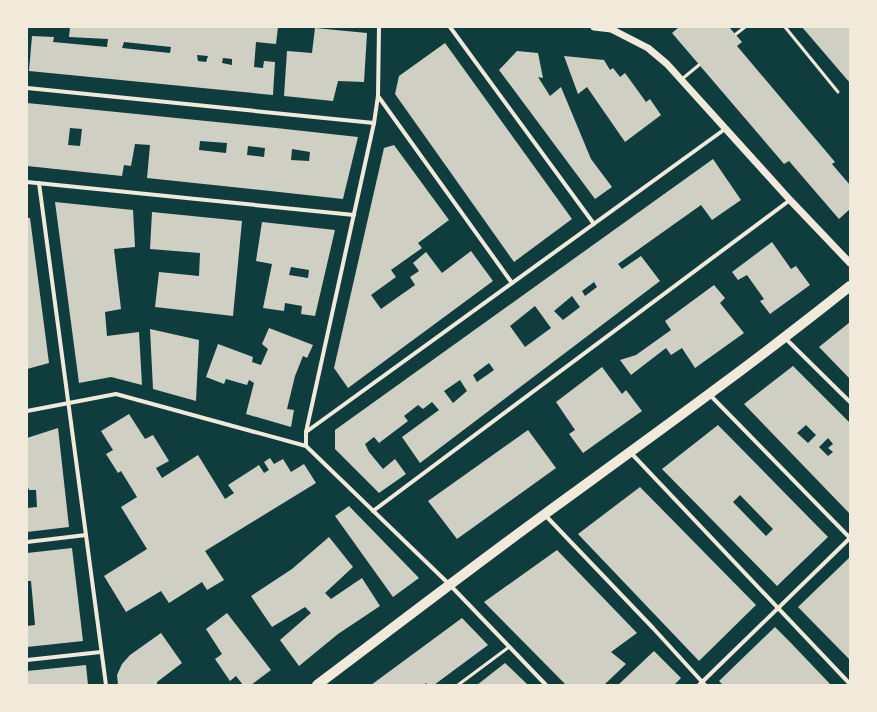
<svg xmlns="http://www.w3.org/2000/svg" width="877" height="712" viewBox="0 0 877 712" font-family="Lato,sans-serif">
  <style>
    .building { fill: #cfcfc3; fill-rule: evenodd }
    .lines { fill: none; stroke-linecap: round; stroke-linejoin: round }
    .service { stroke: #f1e9da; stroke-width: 3 }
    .minor { stroke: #f1e9da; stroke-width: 4 }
    .tertiary { stroke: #f1e9da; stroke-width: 7 }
    .primary { stroke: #f1e9da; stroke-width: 10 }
  </style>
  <rect width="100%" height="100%" fill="#0f3d3e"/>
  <g class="building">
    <path d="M 70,27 L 278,27 L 276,44 L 256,42 L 254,67 L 263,68 L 264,61 L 275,62 L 273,95 L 29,71 L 32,36 L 54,37 L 53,42 L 107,47 L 108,39 L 69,37 ZM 124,42 L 171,47 L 170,53 L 122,48 ZM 197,55 L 208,56 L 206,62 L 198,61 ZM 223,58 L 232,59 L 232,65 L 222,63 Z"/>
    <polygon points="679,27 729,27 742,42 737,46 835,162 832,164 850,185 850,209 839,219 789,161 784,164 672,33"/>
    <polygon points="802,27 850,27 850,83"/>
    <polygon points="315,28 367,33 364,82 338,81 333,101 284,96 287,51 312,53"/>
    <polygon points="445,43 572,219 514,262 395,94 399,76"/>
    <polygon points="517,51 538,53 543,78 538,77 550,96 561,87 591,159 612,187 595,199 499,70"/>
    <polygon points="564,56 604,60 610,70 613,68 620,77 625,73 646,102 650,99 661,115 625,142 587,87 578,94"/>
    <path d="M 27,103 L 276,128 L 358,137 L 343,199 L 270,191 L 147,178 L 150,145 L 135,144 L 131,166 L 124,165 L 122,176 L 27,166 ZM 70,128 L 82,129 L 80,146 L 68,145 ZM 200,141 L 227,143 L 226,153 L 199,150 ZM 248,146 L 265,148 L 264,157 L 247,155 ZM 292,149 L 310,152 L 309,161 L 291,160 Z"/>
    <polygon points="394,145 449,220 418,243 422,248 391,270 396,277 371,295 381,309 415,285 410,277 419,271 413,263 426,252 442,273 471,251 493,281 348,388 334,368 384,148"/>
    <path d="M 713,159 L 741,200 L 712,220 L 701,205 L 618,264 L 622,269 L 641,256 L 660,281 L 420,463 L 402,437 L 439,410 L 432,402 L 423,409 L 418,405 L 404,416 L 408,421 L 379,443 L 374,437 L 365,444 L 369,452 L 383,469 L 395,459 L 406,474 L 379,493 L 335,449 L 335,430 ZM 594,282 L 597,287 L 585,296 L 582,291 ZM 572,296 L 580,307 L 563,320 L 554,311 ZM 535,306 L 551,328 L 525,347 L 510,326 ZM 489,363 L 494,370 L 477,382 L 473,375 ZM 460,380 L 467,391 L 453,403 L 444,391 Z"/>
    <polygon points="55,202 133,210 135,247 114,249 121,309 105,312 107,336 139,332 142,385 111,377 79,383"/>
    <polygon points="152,212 242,221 233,316 155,307 159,272 199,276 200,253 150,249"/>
    <polygon points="27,218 30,218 49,363 27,369"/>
    <path d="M 262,222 L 335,230 L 315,316 L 301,314 L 302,306 L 285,303 L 284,311 L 263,308 L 272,264 L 256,261 ZM 291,267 L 309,270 L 308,278 L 289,275 Z"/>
    <polygon points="772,242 791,269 796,266 810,285 770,314 760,301 764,299 747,275 738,280 732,272"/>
    <polygon points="714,285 725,298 720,303 744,333 695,368 682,348 671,355 666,348 631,375 620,360 636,355 671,330 665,321"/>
    <polygon points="850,322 850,379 819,347"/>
    <polygon points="269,328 313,345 307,358 303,356 295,376 287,409 294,410 291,427 246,414 254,383 249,380 247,385 226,379 224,384 206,377 218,344 253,357 252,362 261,365 268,349 262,344"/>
    <polygon points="150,329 199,340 196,401 153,389"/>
    <path d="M 793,366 L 850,423 L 849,513 L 744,404 ZM 806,425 L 816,435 L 808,443 L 797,433 ZM 828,438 L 833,444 L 828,448 L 833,452 L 828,456 L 819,447 Z"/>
    <polygon points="602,367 622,394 626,390 642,411 583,453 569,434 575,430 556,402"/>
    <polygon points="129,414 145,439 153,435 169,461 156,468 162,478 198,455 225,499 234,493 228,485 259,465 264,473 269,470 264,462 270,458 274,464 283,459 291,472 304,464 316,483 205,551 224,580 207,590 202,582 169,603 161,591 126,612 104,576 147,549 121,507 137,497 121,471 118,473 106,454 113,450 101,431"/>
    <path d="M 718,425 L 828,537 L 777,586 L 662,469 ZM 740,495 L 773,529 L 766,536 L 733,502 Z"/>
    <polygon points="58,428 69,527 27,532 27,508 37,507 36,490 29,490 27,484 27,438"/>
    <polygon points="528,430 556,468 457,539 428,501"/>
    <polygon points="640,487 756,605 699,661 578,534"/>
    <polygon points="349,506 419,578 393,597 335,516"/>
    <polygon points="329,537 353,567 325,593 331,599 362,578 380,606 338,634 299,666 280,640 311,613 305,607 272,627 251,596 292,569"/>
    <polygon points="72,548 83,641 27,647 27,626 35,625 31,581 27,581 27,553"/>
    <polygon points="557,550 637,633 611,652 626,664 604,685 566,685 484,602"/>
    <polygon points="849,558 850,559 850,660 798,607"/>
    <polygon points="227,613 271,670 251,685 243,685 236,676 230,681 215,659 222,654 206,629"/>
    <polygon points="462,618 488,645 434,685 428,685 426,683 423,685 371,685"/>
    <polygon points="775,627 790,642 831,685 723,685 719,681"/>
    <polygon points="161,633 182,663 157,682 157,685 118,685 117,675 122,664 130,655"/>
    <polygon points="654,651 681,678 674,685 618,685"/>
    <polygon points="505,663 528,685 477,685"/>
    <polygon points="86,665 88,685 27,685 27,671"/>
  </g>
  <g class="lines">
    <g class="service">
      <polyline points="785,27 838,92"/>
      <polyline points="736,34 745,27"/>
      <polyline points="682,79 699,65"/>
      <polyline points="458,685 509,647"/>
    </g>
    <g class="minor">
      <polyline points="450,27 594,224"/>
      <polyline points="27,88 374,123"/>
      <polyline points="378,96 512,283"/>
      <polyline points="27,182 354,215"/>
      <polyline points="39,183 106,685"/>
      <polyline points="785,338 850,402"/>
      <polyline points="710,395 850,538"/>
      <polyline points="27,411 116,394 306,446 450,585 546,685"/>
      <polyline points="306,432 725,129"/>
      <polyline points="306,446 306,432 374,123 378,96 379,27"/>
      <polyline points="631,453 850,684"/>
      <polyline points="373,511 790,200"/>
      <polyline points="545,515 653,628 705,685"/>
      <polyline points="27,542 86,535"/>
      <polyline points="27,660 101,652"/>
      <polyline points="699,685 850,538"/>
    </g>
    <polyline class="tertiary" points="594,27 611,29 648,48 667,64 790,200 850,263"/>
    <path class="primary" d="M 317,685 C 393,628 468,570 545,514 C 648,439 750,366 850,286"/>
  </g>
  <rect width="877" height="712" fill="none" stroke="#f1e9da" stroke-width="56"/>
</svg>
